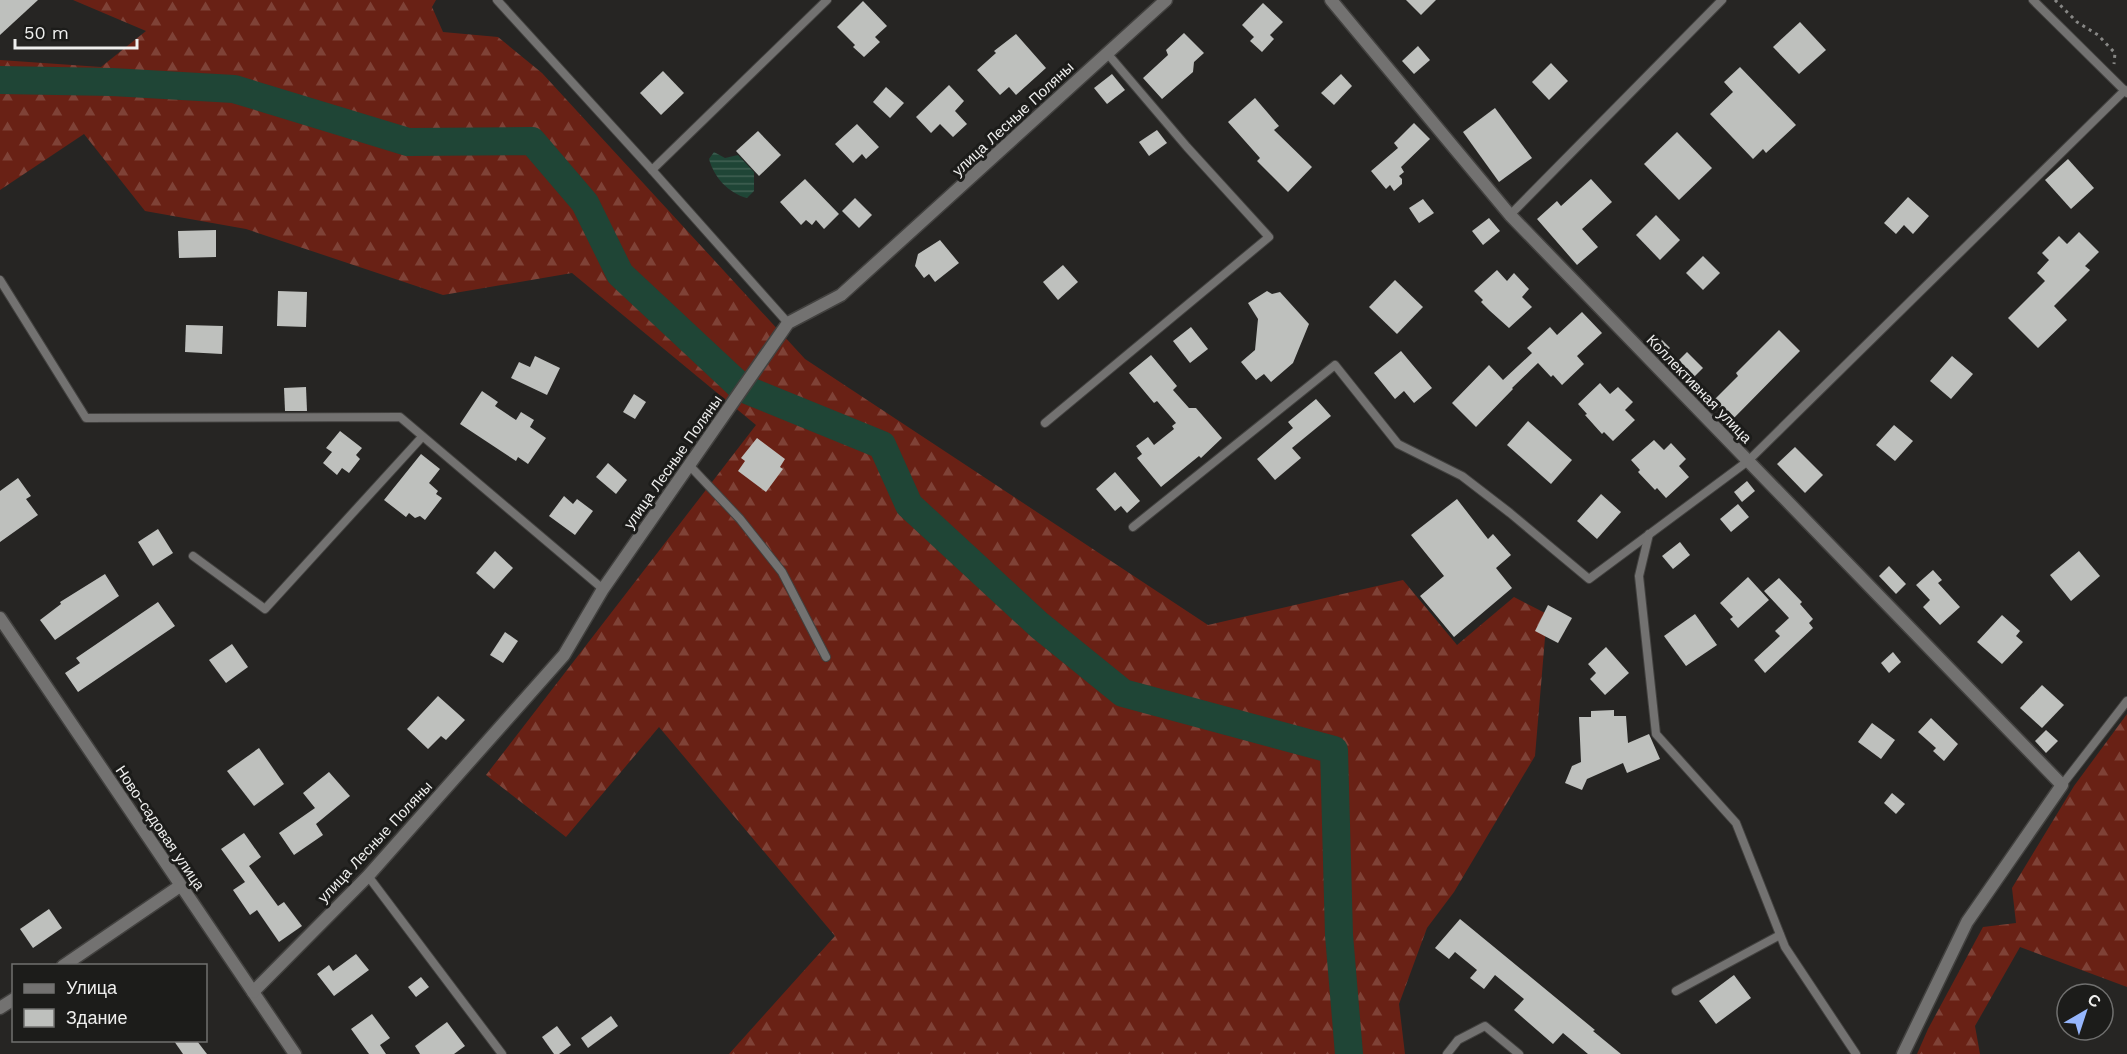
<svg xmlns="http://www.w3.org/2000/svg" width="2127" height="1054" viewBox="0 0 2127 1054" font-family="'Work Sans',sans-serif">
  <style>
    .forest { fill: url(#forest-firs) }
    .water { fill: url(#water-rules) }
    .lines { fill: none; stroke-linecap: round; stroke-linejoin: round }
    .river { stroke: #1f4536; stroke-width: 28 }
    .building { fill: #bec0bd }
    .lane-casing { stroke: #42413f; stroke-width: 10 }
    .street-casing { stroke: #42413f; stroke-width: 15 }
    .path { stroke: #878785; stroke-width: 3; stroke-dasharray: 3 4.5; stroke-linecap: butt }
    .lane { stroke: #737271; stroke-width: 8 }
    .street { stroke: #737271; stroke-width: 12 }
    .labels { text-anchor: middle; stroke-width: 6; stroke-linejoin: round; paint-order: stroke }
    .street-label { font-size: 15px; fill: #efefee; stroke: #1c1c1a }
  </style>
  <defs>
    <pattern id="forest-firs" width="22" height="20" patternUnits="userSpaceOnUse" patternTransform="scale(1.5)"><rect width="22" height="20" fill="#692115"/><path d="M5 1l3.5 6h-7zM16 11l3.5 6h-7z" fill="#7f4237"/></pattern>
    <pattern id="water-rules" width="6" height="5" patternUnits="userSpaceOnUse" patternTransform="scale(1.5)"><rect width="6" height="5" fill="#1f4536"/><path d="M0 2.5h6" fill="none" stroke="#406053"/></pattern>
  </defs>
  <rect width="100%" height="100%" fill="#262523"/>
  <g class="forest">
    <polygon points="73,0 436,0 432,7 443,32 498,37 542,73 805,359 1208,625 1403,580 1457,645 1514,597 1547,614 1535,756 1454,892 1427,928 1399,1004 1405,1054 729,1054 835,936 659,727 566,837 486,775 756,425 572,273 443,295 246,229 145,211 84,134 0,190 0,60 101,67 146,31"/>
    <polygon points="2127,714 2127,987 2020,947 1975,1026 1980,1054 1917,1054 1928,1029 1983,927 2016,923 2012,888 2074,786"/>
  </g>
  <path class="water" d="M 714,152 L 725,158 L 738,155 L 754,172 L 754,191 L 747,198 C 728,193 714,177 709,159 Z"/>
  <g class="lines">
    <polyline class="river" points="0,80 112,82 234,89 408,142 532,141 585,203 620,274 742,388 882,445 909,505 1039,625 1123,693 1334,750 1339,935 1349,1054"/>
  </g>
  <g class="building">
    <polygon points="0,0 38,0 0,35"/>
    <polygon points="1406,0 1436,0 1421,15"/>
    <polygon points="863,1 887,26 875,37 880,42 864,57 853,47 855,45 837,27"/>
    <polygon points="1263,3 1283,22 1270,35 1274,39 1262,52 1250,41 1254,37 1242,25"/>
    <polygon points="1800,22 1826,50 1799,74 1773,47"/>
    <polygon points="1184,33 1204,53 1194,62 1193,72 1162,99 1143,78 1168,55 1166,50"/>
    <polygon points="1016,34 1046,68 1016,95 1009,87 1000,95 977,70 996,53 994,51"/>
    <polygon points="1418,46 1430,60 1414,74 1402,61"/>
    <polygon points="1551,63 1568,81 1549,100 1532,82"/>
    <polygon points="1740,67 1796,125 1766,153 1763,149 1753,159 1710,114 1733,92 1724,82"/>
    <polygon points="663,71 684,93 661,115 640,93"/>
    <polygon points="1112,74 1125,90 1107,104 1094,88"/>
    <polygon points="1341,74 1352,86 1334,105 1321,93"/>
    <polygon points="949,85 964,101 955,111 967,124 953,137 940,124 931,133 916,117"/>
    <polygon points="886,87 904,103 890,118 873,102"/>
    <polygon points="1255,98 1279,126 1274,130 1312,167 1288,192 1257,161 1260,158 1228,122"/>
    <polygon points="1495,108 1532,158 1499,182 1463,132"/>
    <polygon points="1414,123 1430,139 1401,167 1404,172 1399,176 1402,179 1402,184 1394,191 1390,185 1386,189 1371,171 1398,148 1394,143"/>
    <polygon points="857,124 879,147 866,159 862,154 853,163 835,144"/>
    <polygon points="1157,130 1167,143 1149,156 1139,142"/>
    <polygon points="758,131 781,155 759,176 736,151"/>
    <polygon points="1677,132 1712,168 1679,200 1644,164"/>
    <polygon points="2068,159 2094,188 2071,209 2045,180"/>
    <polygon points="805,179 839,214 824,229 816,220 812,225 806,220 801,225 780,202"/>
    <polygon points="1591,179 1612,202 1582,229 1598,247 1577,265 1537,219 1557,201 1561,206"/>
    <polygon points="1908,197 1929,216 1913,234 1904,225 1896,234 1884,223"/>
    <polygon points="855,198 872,215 859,228 842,211"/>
    <polygon points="1423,199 1434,213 1419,223 1409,208"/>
    <polygon points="1656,215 1680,240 1660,260 1636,235"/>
    <polygon points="1489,218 1500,231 1483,245 1472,231"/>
    <polygon points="216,230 216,257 179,258 178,231"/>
    <polygon points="2079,232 2099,252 2085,266 2090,270 2054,306 2067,320 2038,348 2008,318 2045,281 2037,273 2049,260 2042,253 2059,236 2067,244"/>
    <polygon points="940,240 959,263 935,282 929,274 924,278 915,266 918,254"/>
    <polygon points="1703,256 1720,273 1703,290 1686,273"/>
    <polygon points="1063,265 1078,282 1058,300 1043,282"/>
    <polygon points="1497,270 1507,281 1514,273 1529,289 1522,297 1532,307 1509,328 1490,311 1481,302 1483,300 1474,291"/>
    <polygon points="1395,280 1423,307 1397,334 1369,307"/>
    <polygon points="278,291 307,292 306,327 277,326"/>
    <polygon points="1267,291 1272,294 1280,292 1309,324 1293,363 1271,382 1264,374 1256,380 1241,362 1255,350 1258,319 1248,303"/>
    <polygon points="1582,312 1602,333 1577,356 1584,364 1562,385 1553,375 1551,377 1538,363 1512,388 1513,389 1476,427 1452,403 1489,365 1503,380 1532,353 1527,348 1550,327 1557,335"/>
    <polygon points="186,325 223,326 222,354 185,352"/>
    <polygon points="1191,327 1208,349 1190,363 1173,341"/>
    <polygon points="1779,330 1800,351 1732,420 1713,401 1738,376 1736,373"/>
    <polygon points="1659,337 1670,348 1661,357 1650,346"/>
    <polygon points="1401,351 1432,388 1414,403 1404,391 1395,399 1374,373"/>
    <polygon points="1687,352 1703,368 1691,380 1675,364"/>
    <polygon points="1151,355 1177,386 1173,390 1189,408 1196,408 1222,438 1201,458 1199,456 1161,487 1137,458 1142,454 1136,446 1148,437 1154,445 1174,429 1172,426 1176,423 1157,401 1154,403 1129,373"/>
    <polygon points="535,356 560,368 547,395 511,378 519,362 530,367"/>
    <polygon points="1952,356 1973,374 1951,399 1930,381"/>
    <polygon points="1600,383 1610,394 1618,387 1633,402 1625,410 1635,420 1613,441 1604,432 1602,434 1585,415 1587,414 1578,404"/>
    <polygon points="306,387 307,411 285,411 284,388"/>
    <polygon points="482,391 498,402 495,406 516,420 521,412 534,420 530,427 546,438 528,464 518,457 516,461 460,424"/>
    <polygon points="634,394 646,402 635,419 623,412"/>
    <polygon points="1316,399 1331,416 1292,448 1301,458 1275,480 1257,459 1293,428 1288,422"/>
    <polygon points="1528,421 1572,460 1551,484 1507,445"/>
    <polygon points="1894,425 1913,441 1895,461 1876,445"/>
    <polygon points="340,431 362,448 356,455 360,459 349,473 342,468 337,475 323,463 332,452 326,448"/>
    <polygon points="757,438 785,459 780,467 783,469 766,492 738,471 745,461 741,458"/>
    <polygon points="1654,440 1664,450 1671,443 1686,459 1679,466 1689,477 1666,498 1657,488 1655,490 1638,472 1640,470 1631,460"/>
    <polygon points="1795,447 1823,475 1805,493 1777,464"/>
    <polygon points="421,454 440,469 429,483 438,491 436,494 442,498 425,520 420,516 415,518 409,513 406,517 384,500"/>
    <polygon points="608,463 627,480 616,494 596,477"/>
    <polygon points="1115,472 1140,501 1127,513 1121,506 1115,511 1096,489"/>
    <polygon points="18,478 31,496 26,499 38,515 0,542 0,491"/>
    <polygon points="1747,481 1755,491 1742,502 1734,492"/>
    <polygon points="1601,494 1621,512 1597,539 1577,521"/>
    <polygon points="564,496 573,504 577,499 593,511 575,535 549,516"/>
    <polygon points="1457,499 1488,539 1493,534 1511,555 1496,568 1512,588 1454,637 1420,596 1444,576 1411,535"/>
    <polygon points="1738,504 1749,517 1731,532 1720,519"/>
    <polygon points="158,529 173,553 153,566 138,542"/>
    <polygon points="1680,542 1690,555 1673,569 1662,556"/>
    <polygon points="495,551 513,568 494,589 476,573"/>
    <polygon points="2079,551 2100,576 2071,601 2050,575"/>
    <polygon points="1889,566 1906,584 1896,594 1879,576"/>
    <polygon points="1933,570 1942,580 1938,583 1960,607 1940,625 1923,607 1930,600 1916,585"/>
    <polygon points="105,574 119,596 55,640 40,620 61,604 60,602"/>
    <polygon points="1748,577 1769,600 1738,628 1730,619 1733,617 1720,603"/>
    <polygon points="1779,578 1802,602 1800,604 1813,619 1809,623 1813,628 1765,673 1754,660 1780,636 1775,631 1789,618 1764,591"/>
    <polygon points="158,602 175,626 78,692 65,673 80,663 76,658"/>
    <polygon points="1548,605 1572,618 1558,643 1535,631"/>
    <polygon points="1695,614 1717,645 1686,666 1664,636"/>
    <polygon points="2002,615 2020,631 2016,636 2023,642 2002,664 1977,642"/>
    <polygon points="505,632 518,641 503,663 490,655"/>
    <polygon points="232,644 248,667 226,683 209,660"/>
    <polygon points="1606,647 1629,673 1605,695 1590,679 1596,673 1588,664"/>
    <polygon points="1893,652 1901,662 1889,673 1881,663"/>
    <polygon points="2042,685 2064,705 2042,728 2020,708"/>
    <polygon points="438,696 465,720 446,740 441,736 428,749 407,729"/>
    <polygon points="1614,710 1614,716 1626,716 1628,743 1649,734 1660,759 1627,773 1623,763 1587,779 1582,790 1565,783 1572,766 1581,762 1579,717 1591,717 1591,711"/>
    <polygon points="1931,718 1958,744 1944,761 1933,751 1936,748 1918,732"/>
    <polygon points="1872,723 1895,740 1881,759 1858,742"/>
    <polygon points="2046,730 2058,741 2046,753 2035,741"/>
    <polygon points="259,748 284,784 254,806 227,771"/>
    <polygon points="329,772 350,796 316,824 323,835 294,855 279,833 315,808 303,793"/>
    <polygon points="1892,793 1905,804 1896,814 1884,803"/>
    <polygon points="244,833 261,857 249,866 278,906 284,902 302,926 279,942 257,910 250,915 233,890 245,882 221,849"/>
    <polygon points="49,909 62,928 33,948 20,929"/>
    <polygon points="1460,919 1595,1030 1593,1031 1621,1054 1588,1054 1563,1033 1553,1044 1514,1010 1524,999 1495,975 1484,989 1470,978 1477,970 1455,952 1449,959 1435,948"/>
    <polygon points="356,954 369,970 334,996 317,974 329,965 333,971"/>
    <polygon points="1734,975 1751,998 1716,1024 1699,1001"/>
    <polygon points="421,977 429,987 416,997 408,987"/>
    <polygon points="372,1014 390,1038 380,1045 386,1054 369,1054 351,1029"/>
    <polygon points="611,1016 618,1026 588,1048 581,1038"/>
    <polygon points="447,1022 465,1046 454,1054 420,1054 415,1046"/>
    <polygon points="557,1026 571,1045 559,1054 554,1054 542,1037"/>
    <polygon points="174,1041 197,1041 207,1054 183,1054"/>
  </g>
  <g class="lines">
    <g class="lane-casing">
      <g id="lane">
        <polyline points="497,0 652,170 827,0"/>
        <polyline points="2033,0 2127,93"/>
        <polyline points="652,170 788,323"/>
        <polyline points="1510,215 1722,0"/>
        <polyline points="0,280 86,418 400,417 603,589"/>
        <polyline points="1045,423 1269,237 1187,147 1107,53"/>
        <polyline points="689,465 740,519 782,572 826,657"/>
        <polyline points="1133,527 1335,365 1398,444 1462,476 1510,513 1589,579 1748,461 2125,90"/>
        <polyline points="1649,534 1639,576 1656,734 1736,823 1785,947 1856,1054"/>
        <polyline points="193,556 265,609 422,437"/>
        <polyline points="2062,785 2127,701"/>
        <polyline points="368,876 502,1054"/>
        <polyline points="1676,991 1780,935"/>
        <polyline points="1447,1054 1458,1040 1485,1026 1519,1054"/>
      </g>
    </g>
    <g class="street-casing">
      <g id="street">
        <polyline points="1331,0 1510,215 2062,785 1967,922 1903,1054"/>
        <polyline points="0,618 295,1054"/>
        <polyline points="63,966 180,886"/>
        <polyline points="253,992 368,876 564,655 603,589 788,323 841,295 1166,0"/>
        <polyline points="0,1008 14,999"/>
      </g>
    </g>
    <polyline class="path" points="2055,0 2077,22 2098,35 2115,53 2114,64"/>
    <use href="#lane" class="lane"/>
    <use href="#street" class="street"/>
  </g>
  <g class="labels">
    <g class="street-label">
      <text transform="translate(1013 119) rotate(-43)" y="5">улица Лесные Поляны</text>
      <text transform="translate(1699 389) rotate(46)" y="5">Коллективная улица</text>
      <text transform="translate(673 462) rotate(-55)" y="5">улица Лесные Поляны</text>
      <text transform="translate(160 828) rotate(56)" y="5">Ново-садовая улица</text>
      <text transform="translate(375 842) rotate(-47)" y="5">улица Лесные Поляны</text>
    </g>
  </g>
  <rect x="12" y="964" width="195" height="78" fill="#1c1c1a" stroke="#70706f" stroke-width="1.5"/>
  <rect x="24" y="984" width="30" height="9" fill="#737271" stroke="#70706f" stroke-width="1.5"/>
  <text x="66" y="994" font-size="18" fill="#efefee">Улица</text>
  <rect x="24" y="1009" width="30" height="18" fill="#bec0bd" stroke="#70706f" stroke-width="1.5"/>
  <text x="66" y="1024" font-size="18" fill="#efefee">Здание</text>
  <g transform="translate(2085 1012) rotate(39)"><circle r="28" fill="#1c1c1a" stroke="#70706f" stroke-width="1.5"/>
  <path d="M0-4.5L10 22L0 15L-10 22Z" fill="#96b6fd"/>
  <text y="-9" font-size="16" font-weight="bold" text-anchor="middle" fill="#efefee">С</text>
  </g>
  <path d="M15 39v9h122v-9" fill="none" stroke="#efefee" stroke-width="3"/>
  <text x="24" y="39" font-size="18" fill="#efefee" stroke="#1c1c1a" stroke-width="4.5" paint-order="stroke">50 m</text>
</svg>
